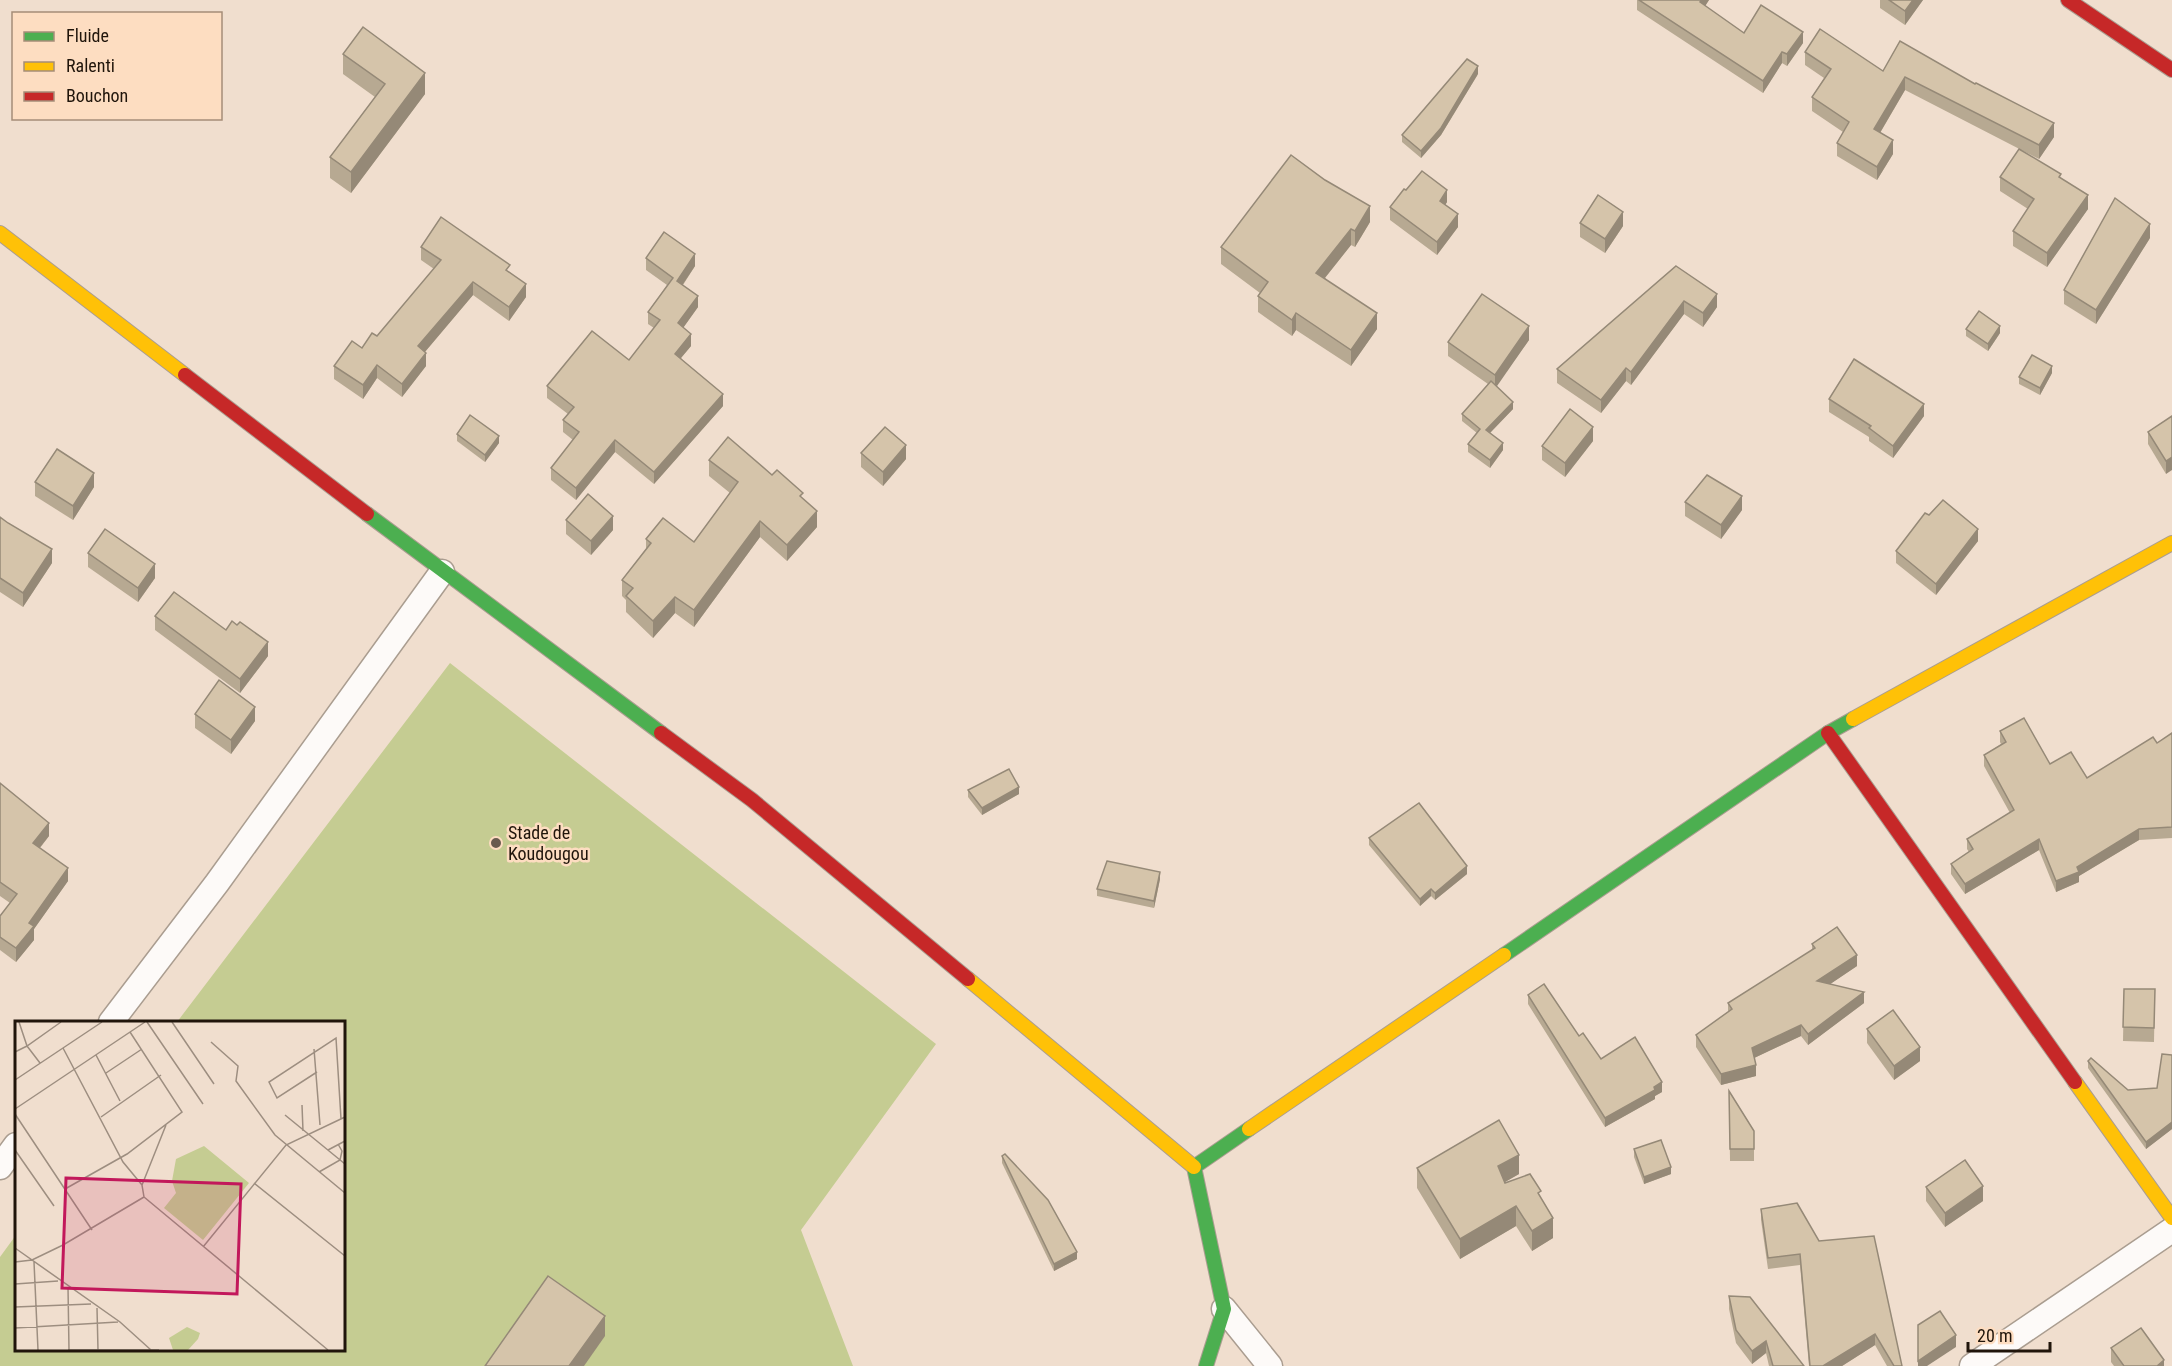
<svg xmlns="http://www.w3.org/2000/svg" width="2172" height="1366" viewBox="0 0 2172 1366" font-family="'Roboto Condensed',sans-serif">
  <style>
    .garden { fill: #c5cc92 }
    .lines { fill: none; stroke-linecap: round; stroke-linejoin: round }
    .street-casing { stroke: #aa9d90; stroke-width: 27 }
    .fast-casing { stroke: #aa9d90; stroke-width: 16 }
    .slow-casing { stroke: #aa9d90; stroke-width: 16 }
    .jam-casing { stroke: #aa9d90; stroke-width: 16 }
    .street { stroke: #fdfaf8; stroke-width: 24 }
    .fast { stroke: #4caf50; stroke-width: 14 }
    .slow { stroke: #ffc107; stroke-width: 14 }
    .jam { stroke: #c62828; stroke-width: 14 }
    .wall { fill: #b7a992 }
    .shaded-wall { fill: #958977 }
    .building { fill: #d5c4aa; stroke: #958977; stroke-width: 1.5 }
    .poi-dot { fill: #695b4f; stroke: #fdddc1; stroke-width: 2 }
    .labels { text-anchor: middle; stroke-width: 5; stroke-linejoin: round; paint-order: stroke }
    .poi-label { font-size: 18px; fill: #20150b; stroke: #fdddc1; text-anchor: start }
    .inset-road { fill: none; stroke: #9d8e80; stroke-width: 1.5 }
    .view { fill: #c2185b; fill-opacity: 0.15; stroke: #c2185b; stroke-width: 3 }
    .inset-edge { fill: none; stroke: #20150b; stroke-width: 3 }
  </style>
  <rect width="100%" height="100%" fill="#f0dece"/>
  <polygon class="garden" points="450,663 936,1044 801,1230 853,1366 0,1366 0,1257 16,1235 16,1350 344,1350 344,1022 177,1022"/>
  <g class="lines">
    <g class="street-casing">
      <g id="street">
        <polyline points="111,1022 217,883 442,572"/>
        <polyline points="0,1167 16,1145"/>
        <polyline points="1224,1309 1270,1366"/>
        <polyline points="1972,1366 2172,1230"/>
      </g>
    </g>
    <g class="fast-casing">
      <g id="fast">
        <polyline points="367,514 661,733"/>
        <polyline points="1504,955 1828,733 1853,719"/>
        <polyline points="1206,1366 1224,1309 1194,1167 1249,1129"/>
      </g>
    </g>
    <g class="slow-casing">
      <g id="slow">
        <polyline points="0,233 185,375"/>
        <polyline points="1853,719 2172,543"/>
        <polyline points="968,979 1194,1167"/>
        <polyline points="2075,1082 2172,1218"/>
        <polyline points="1249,1129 1504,955"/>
      </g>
    </g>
    <g class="jam-casing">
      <g id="jam">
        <polyline points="2068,0 2172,70"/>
        <polyline points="185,375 367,514"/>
        <polyline points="661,733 752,800 968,979"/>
        <polyline points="1828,733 2075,1082"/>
      </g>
    </g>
    <use href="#street" class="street"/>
    <use href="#fast" class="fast"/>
    <use href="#slow" class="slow"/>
    <use href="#jam" class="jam"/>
  </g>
  <g class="wall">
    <polygon points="1637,0 1709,0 1705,6 1744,33 1803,43 1787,66 1782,63 1763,93 1637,10"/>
    <polygon points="1880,0 1923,0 1905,25 1880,8"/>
    <polygon points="1900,41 2054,137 2039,159 1905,90 1880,133 1893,154 1877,180 1837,156 1837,143 1843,132 1812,111 1812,97 1824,78 1805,65 1805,52 1883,71"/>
    <polygon points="343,54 425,94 351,193 330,178 330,157 375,97 343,74"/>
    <polygon points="1478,74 1441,135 1421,158 1402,142 1402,135"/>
    <polygon points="2000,177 2061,179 2088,209 2047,267 2013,246 2013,231 2028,209 2000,191"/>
    <polygon points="1406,190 1447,202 1445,205 1458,227 1437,255 1390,220 1390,207"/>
    <polygon points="1370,222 1355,247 1351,245 1325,278 1377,329 1351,366 1296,330 1292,336 1258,312 1258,296 1260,293 1221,264 1221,247"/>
    <polygon points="1580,223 1623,226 1605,253 1580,237"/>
    <polygon points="2150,238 2096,324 2064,304 2064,290"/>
    <polygon points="421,247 510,272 526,297 509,321 473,295 425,352 426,366 402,397 377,378 363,399 334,379 334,366 362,348 377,336 434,269 421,260"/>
    <polygon points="646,258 695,266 683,285 698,307 683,328 691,346 681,358 723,406 654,484 615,452 576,500 551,480 551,468 573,440 563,432 563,420 568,414 547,398 547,386 629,360 654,328 648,324 648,312 667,285 646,270"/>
    <polygon points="1676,266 1717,307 1703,327 1684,314 1631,385 1626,381 1601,413 1557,383 1557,369"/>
    <polygon points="1966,329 2000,333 1988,351 1966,336"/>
    <polygon points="1529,340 1496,386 1513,409 1490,433 1503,450 1490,468 1468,452 1468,444 1477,433 1462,421 1462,414 1488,384 1448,356 1448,342"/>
    <polygon points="2052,373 2040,395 2019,384 2019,377"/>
    <polygon points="1829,399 1924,416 1893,458 1869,441 1869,437 1829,412"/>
    <polygon points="2172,416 2166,474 2148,444 2148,432"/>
    <polygon points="457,434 499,443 485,462 457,441"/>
    <polygon points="1593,441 1565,477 1542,460 1542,446"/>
    <polygon points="861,453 906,459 883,486 861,467"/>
    <polygon points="709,460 772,475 803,499 817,527 787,561 760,537 694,627 675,613 653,638 626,612 626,600 622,596 622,580 646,549 646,539 694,542 730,493 709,476"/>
    <polygon points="35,482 94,487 73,520 35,496"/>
    <polygon points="1685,502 1742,510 1721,539 1685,516"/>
    <polygon points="1929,515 1978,541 1936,595 1896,563 1896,551"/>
    <polygon points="0,517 52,563 23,607 0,592"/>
    <polygon points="566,520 613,530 591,555 566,534"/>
    <polygon points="88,553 155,578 138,602 88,567"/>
    <polygon points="155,616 226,630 268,656 240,693 155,630"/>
    <polygon points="195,714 255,721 231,754 195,728"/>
    <polygon points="2000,731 2050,764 2087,778 2157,743 2172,733 2172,838 2139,840 2079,876 2079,882 2056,892 2039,850 1965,894 1951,874 1951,864 1969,852 1967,849 1967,839 2010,813 1984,766 1984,755 2001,744 2000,742"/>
    <polygon points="0,783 49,836 40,848 68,881 34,929 34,940 16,962 0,950 0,916 10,903 0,896"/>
    <polygon points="968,790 1019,794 982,815 968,797"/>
    <polygon points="1369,838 1467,874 1435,900 1431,896 1420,906 1369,845"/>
    <polygon points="1160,879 1154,908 1097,896 1097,889"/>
    <polygon points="1812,944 1857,966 1830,984 1864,1003 1808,1045 1801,1036 1754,1058 1756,1076 1721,1085 1696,1047 1696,1035 1728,1012 1728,1003 1812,950"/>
    <polygon points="2124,989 2155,989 2154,1042 2123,1041"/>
    <polygon points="1528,995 1579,1036 1601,1059 1662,1092 1655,1096 1655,1099 1605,1127 1528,1004"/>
    <polygon points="1867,1029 1920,1061 1894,1080 1867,1043"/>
    <polygon points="2172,1055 2172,1129 2146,1149 2088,1068 2088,1061 2128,1090 2157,1088"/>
    <polygon points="1729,1091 1754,1131 1754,1161 1730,1161"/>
    <polygon points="1634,1149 1671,1174 1644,1184 1634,1157"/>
    <polygon points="1002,1156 1077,1259 1054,1271 1002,1163"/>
    <polygon points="1417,1168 1519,1174 1505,1182 1541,1198 1553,1238 1532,1251 1516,1226 1460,1259 1417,1188"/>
    <polygon points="1926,1187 1983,1201 1945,1227 1926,1201"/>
    <polygon points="1761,1209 1819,1241 1902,1366 1887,1366 1875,1345 1842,1366 1809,1366 1800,1265 1768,1269 1761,1220"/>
    <polygon points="1729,1296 1804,1366 1769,1366 1766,1353 1752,1364 1736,1343 1729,1309"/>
    <polygon points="2111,1348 2164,1366 2114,1366 2111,1362"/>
  </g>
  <g class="shaded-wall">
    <polygon points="1702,0 1709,0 1700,14 1700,2"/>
    <polygon points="1913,0 1923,0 1905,25 1905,11"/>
    <polygon points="1803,32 1803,43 1787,66 1787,54"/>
    <polygon points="1782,52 1782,63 1763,93 1763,81"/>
    <polygon points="1478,66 1478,74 1441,135 1421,158 1421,151"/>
    <polygon points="425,73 425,94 351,193 351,172"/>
    <polygon points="1905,77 1905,90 1874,143 1874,129"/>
    <polygon points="2054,123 2054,137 2039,159 2039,145"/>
    <polygon points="1893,140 1893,154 1877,180 1877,167"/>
    <polygon points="1447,190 1447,202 1440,213 1440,201"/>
    <polygon points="2088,195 2088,209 2047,267 2047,253"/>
    <polygon points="1370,206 1370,222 1355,247 1355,231"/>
    <polygon points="1623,212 1623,226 1605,253 1605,239"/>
    <polygon points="1458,214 1458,227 1437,255 1437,242"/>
    <polygon points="2150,224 2150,238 2096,324 2096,310"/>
    <polygon points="1351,229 1351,245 1316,289 1316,273"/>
    <polygon points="695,254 695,266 677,293 677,281"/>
    <polygon points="473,282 473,295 418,360 418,346"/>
    <polygon points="526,284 526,297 509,321 509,307"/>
    <polygon points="1717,294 1717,307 1703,327 1703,313"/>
    <polygon points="698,296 698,307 678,335 678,323"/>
    <polygon points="1684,301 1684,314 1631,385 1631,372"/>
    <polygon points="1296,313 1296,330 1292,336 1292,320"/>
    <polygon points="1377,313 1377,329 1351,366 1351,350"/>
    <polygon points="1529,326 1529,340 1495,389 1495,375"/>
    <polygon points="2000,326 2000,333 1988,351 1988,344"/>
    <polygon points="691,334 691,346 675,365 675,354"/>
    <polygon points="426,353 426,366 402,397 402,384"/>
    <polygon points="377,365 377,378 363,399 363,385"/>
    <polygon points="2052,366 2052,373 2040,395 2040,388"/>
    <polygon points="1626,368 1626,381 1601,413 1601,400"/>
    <polygon points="723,394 723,406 654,484 654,472"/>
    <polygon points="1513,402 1513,409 1486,437 1486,430"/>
    <polygon points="1924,404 1924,416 1893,458 1893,446"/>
    <polygon points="1593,427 1593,441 1565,477 1565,463"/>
    <polygon points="499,436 499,443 485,462 485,455"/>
    <polygon points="615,440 615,452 576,500 576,488"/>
    <polygon points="1503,443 1503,450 1490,468 1490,460"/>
    <polygon points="906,445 906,459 883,486 883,472"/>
    <polygon points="2172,457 2172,470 2166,474 2166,461"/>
    <polygon points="94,473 94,487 73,520 73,506"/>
    <polygon points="1742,496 1742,510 1721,539 1721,525"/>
    <polygon points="817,511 817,527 787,561 787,545"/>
    <polygon points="613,516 613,530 591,555 591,541"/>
    <polygon points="760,521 760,537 694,627 694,610"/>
    <polygon points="1978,529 1978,541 1936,595 1936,584"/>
    <polygon points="52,549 52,563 23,607 23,593"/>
    <polygon points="155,564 155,578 138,602 138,588"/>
    <polygon points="675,597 675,613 653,638 653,621"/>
    <polygon points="268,642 268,656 240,693 240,679"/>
    <polygon points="255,707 255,721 231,754 231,740"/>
    <polygon points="1019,787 1019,794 982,815 982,808"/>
    <polygon points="49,823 49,836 33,856 33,843"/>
    <polygon points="2139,829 2139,840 2079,876 2079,882 2056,892 2056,881 2077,867"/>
    <polygon points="2039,839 2039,850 1965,894 1965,884"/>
    <polygon points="1467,866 1467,874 1435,900 1435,893"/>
    <polygon points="68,868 68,881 34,929 34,940 16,962 16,948 29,923"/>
    <polygon points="1160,872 1160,879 1154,908 1154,901"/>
    <polygon points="1431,889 1431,896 1420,906 1420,899"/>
    <polygon points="1857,955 1857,966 1817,993 1817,981"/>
    <polygon points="1864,992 1864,1003 1808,1045 1808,1034"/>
    <polygon points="1801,1025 1801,1036 1752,1059 1752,1048"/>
    <polygon points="1920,1047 1920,1061 1894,1080 1894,1066"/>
    <polygon points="1756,1065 1756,1076 1721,1085 1721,1074"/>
    <polygon points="1662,1082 1662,1092 1655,1096 1655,1099 1605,1127 1605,1118"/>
    <polygon points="2172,1122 2172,1129 2146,1149 2146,1142"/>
    <polygon points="1519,1155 1519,1174 1498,1186 1498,1166"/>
    <polygon points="1671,1167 1671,1174 1644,1184 1644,1177"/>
    <polygon points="1983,1186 1983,1201 1945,1227 1945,1213"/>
    <polygon points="1516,1206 1516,1226 1460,1259 1460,1239"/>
    <polygon points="1553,1218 1553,1238 1532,1251 1532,1231"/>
    <polygon points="1077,1252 1077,1259 1054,1271 1054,1264"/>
    <polygon points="605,1316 605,1336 584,1366 569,1366"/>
    <polygon points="1875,1334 1875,1345 1842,1366 1823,1366"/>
    <polygon points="1956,1335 1956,1347 1927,1366 1918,1366 1918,1361"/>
    <polygon points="1766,1341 1766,1353 1752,1364 1752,1351"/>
    <polygon points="2164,1360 2164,1366 2157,1366"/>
  </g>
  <g class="building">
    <polygon points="1639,0 1702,0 1700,2 1744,33 1761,5 1803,32 1787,54 1782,52 1763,81"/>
    <polygon points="1889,0 1913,0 1905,11"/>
    <polygon points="363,27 425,73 351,172 330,157 385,84 343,54"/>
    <polygon points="1820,29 1883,71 1900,41 1975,84 1976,83 2054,123 2039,145 1905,77 1874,129 1893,140 1877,167 1837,143 1849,122 1812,97 1831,69 1805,52"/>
    <polygon points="1467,59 1478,66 1441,128 1421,151 1402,135"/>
    <polygon points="2019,149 2061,174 2059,177 2088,195 2047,253 2013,231 2034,199 2000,177"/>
    <polygon points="1291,155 1325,180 1370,206 1355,231 1351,229 1316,273 1377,313 1351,350 1296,313 1292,320 1258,296 1268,282 1221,247"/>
    <polygon points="1422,171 1447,190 1440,201 1458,214 1437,242 1390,207 1404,189 1406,190"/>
    <polygon points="1598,195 1623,212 1605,239 1580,223"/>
    <polygon points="2115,198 2150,224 2096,310 2064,290"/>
    <polygon points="441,217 510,265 506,270 526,284 509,307 473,282 418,346 426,353 402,384 377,365 363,385 334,366 352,341 362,348 372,333 377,336 441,260 421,247"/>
    <polygon points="664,232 695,254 677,281 698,296 678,323 691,334 675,354 723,394 654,472 615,440 576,488 551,468 579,432 563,420 574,407 547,386 592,331 629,360 660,320 648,312 673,278 646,258"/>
    <polygon points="1676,266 1717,294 1703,313 1684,301 1631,372 1626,368 1601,400 1557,369"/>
    <polygon points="1482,294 1529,326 1495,375 1448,342"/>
    <polygon points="1979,311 2000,326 1988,344 1966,329"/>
    <polygon points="2032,355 2052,366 2040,388 2019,377"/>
    <polygon points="1854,359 1924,404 1893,446 1869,428 1871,426 1829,399"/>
    <polygon points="1491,381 1513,402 1486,430 1503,443 1490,460 1468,444 1480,429 1462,414"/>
    <polygon points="1570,409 1593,427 1565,463 1542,446"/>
    <polygon points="470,415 499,436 485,455 457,434"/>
    <polygon points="2172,416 2172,457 2166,461 2148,432"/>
    <polygon points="885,427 906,445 883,472 861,453"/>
    <polygon points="728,437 772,475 777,470 803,493 800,496 817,511 787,545 760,521 694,610 675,597 653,621 626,596 633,588 622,580 651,543 646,539 663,518 694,542 738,482 709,460"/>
    <polygon points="57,449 94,473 73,506 35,482"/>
    <polygon points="1707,475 1742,496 1721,525 1685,502"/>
    <polygon points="588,494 613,516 591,541 566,520"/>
    <polygon points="1943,500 1978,529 1936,584 1896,551 1925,513 1929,515"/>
    <polygon points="0,517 8,523 52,549 23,593 0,578"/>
    <polygon points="105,529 155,564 138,588 88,553"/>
    <polygon points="174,592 226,630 232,621 237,625 240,622 268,642 240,679 155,616"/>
    <polygon points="219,680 255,707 231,740 195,714"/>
    <polygon points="2024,718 2050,764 2071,752 2087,778 2153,737 2157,743 2172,733 2172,827 2139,829 2077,867 2079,872 2056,881 2039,839 1965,884 1951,864 1973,849 1967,839 2014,810 1984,755 2006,742 2000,731"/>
    <polygon points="1009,769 1019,787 982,808 968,790"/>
    <polygon points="0,783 49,823 33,843 68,868 29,923 34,926 16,948 0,937 0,916 17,894 0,882"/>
    <polygon points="1419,803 1467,866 1435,893 1431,889 1420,899 1369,838"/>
    <polygon points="1107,861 1160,872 1154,901 1097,889"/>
    <polygon points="1837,927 1857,955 1817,981 1864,992 1808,1034 1801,1025 1752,1048 1756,1065 1721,1074 1696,1035 1732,1009 1728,1003 1815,948 1812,944"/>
    <polygon points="1544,984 1579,1036 1583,1033 1601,1059 1635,1037 1662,1082 1654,1087 1655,1090 1605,1118 1528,995"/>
    <polygon points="2124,989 2155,989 2154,1028 2123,1027"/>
    <polygon points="1893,1010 1920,1047 1894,1066 1867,1029"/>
    <polygon points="2162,1054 2172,1055 2172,1122 2146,1142 2088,1061 2091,1058 2128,1090 2157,1088"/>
    <polygon points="1729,1091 1754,1131 1754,1149 1730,1149"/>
    <polygon points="1499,1120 1519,1155 1498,1166 1505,1183 1530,1174 1541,1191 1538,1193 1553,1218 1532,1231 1516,1206 1460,1239 1417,1168"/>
    <polygon points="1661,1140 1671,1167 1644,1177 1634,1149"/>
    <polygon points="1005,1154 1048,1200 1077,1252 1054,1264 1002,1156"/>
    <polygon points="1965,1160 1983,1186 1945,1213 1926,1187"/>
    <polygon points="1797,1203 1819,1241 1874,1236 1902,1366 1894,1366 1875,1334 1823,1366 1810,1366 1800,1254 1768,1258 1761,1209"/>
    <polygon points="548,1276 605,1316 569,1366 485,1366"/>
    <polygon points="1729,1296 1750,1297 1804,1366 1773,1366 1766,1341 1752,1351 1736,1330"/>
    <polygon points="1940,1311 1956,1335 1918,1361 1918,1325"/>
    <polygon points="2141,1328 2164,1360 2157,1366 2124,1366 2111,1348"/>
  </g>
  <circle class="poi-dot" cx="496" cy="843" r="6"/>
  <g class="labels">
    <g class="poi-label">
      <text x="508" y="839">Stade de<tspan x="508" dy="21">Koudougou</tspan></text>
    </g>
  </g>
  <g transform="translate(15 1021)">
    <rect width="330" height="330" fill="#f0dece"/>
    <path d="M 172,306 L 185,312 L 183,318 L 173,329 L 158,329 L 154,317 Z" fill="#c5cc92"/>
    <path d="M 189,125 L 234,162 L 188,219 L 149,187 L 161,172 L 157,160 L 161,138 Z" fill="#c5cc92"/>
    <path class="inset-road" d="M 4,1 L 12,25 L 46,1M 132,1 L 188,83M 157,1 L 199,63M 196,21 L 223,45 L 221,60 L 260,114 L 330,172M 48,27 L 108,141 L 127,164M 299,28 L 305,104M 0,31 L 12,25 L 25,42M 81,34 L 105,80M 302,51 L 262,77 L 254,61 L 321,17 L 326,98M 91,52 L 127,28M 0,59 L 87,1M 287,84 L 288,110M 0,88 L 130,1M 0,93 L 77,209M 270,94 L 330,143M 86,96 L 146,54M 0,129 L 39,185M 313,129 L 330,120M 304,151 L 325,139 L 327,130 L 323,123M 239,162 L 330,235M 50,168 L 112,133 L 167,91 L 115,11M 129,176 L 313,329M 188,226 L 271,124 L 330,96M 0,227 L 105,301 L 136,329M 0,241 L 17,239 L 48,224 L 129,176 L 127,164 L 151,104M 19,241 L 23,329M 0,263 L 43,260M 53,266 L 54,329M 0,286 L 76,283M 82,287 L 83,329M 0,307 L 103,301M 53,329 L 144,329"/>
    <path class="view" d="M 51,157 L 226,163 L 222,273 L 47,267 Z"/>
    <rect width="330" height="330" class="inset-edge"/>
  </g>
  <rect x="12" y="12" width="210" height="108" fill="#fdddc1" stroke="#a58d78" stroke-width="1.5"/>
  <rect x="24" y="32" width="30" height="9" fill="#4caf50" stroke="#a58d78" stroke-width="1.5"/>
  <text x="66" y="42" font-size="18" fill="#20150b">Fluide</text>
  <rect x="24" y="62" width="30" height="9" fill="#ffc107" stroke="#a58d78" stroke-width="1.5"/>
  <text x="66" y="72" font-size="18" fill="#20150b">Ralenti</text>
  <rect x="24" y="92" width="30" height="9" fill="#c62828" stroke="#a58d78" stroke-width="1.5"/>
  <text x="66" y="102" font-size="18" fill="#20150b">Bouchon</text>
  <path d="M1968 1342v9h82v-9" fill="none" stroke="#20150b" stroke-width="3"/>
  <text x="1977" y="1342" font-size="18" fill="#20150b" stroke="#fdddc1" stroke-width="4.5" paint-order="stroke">20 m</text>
</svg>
